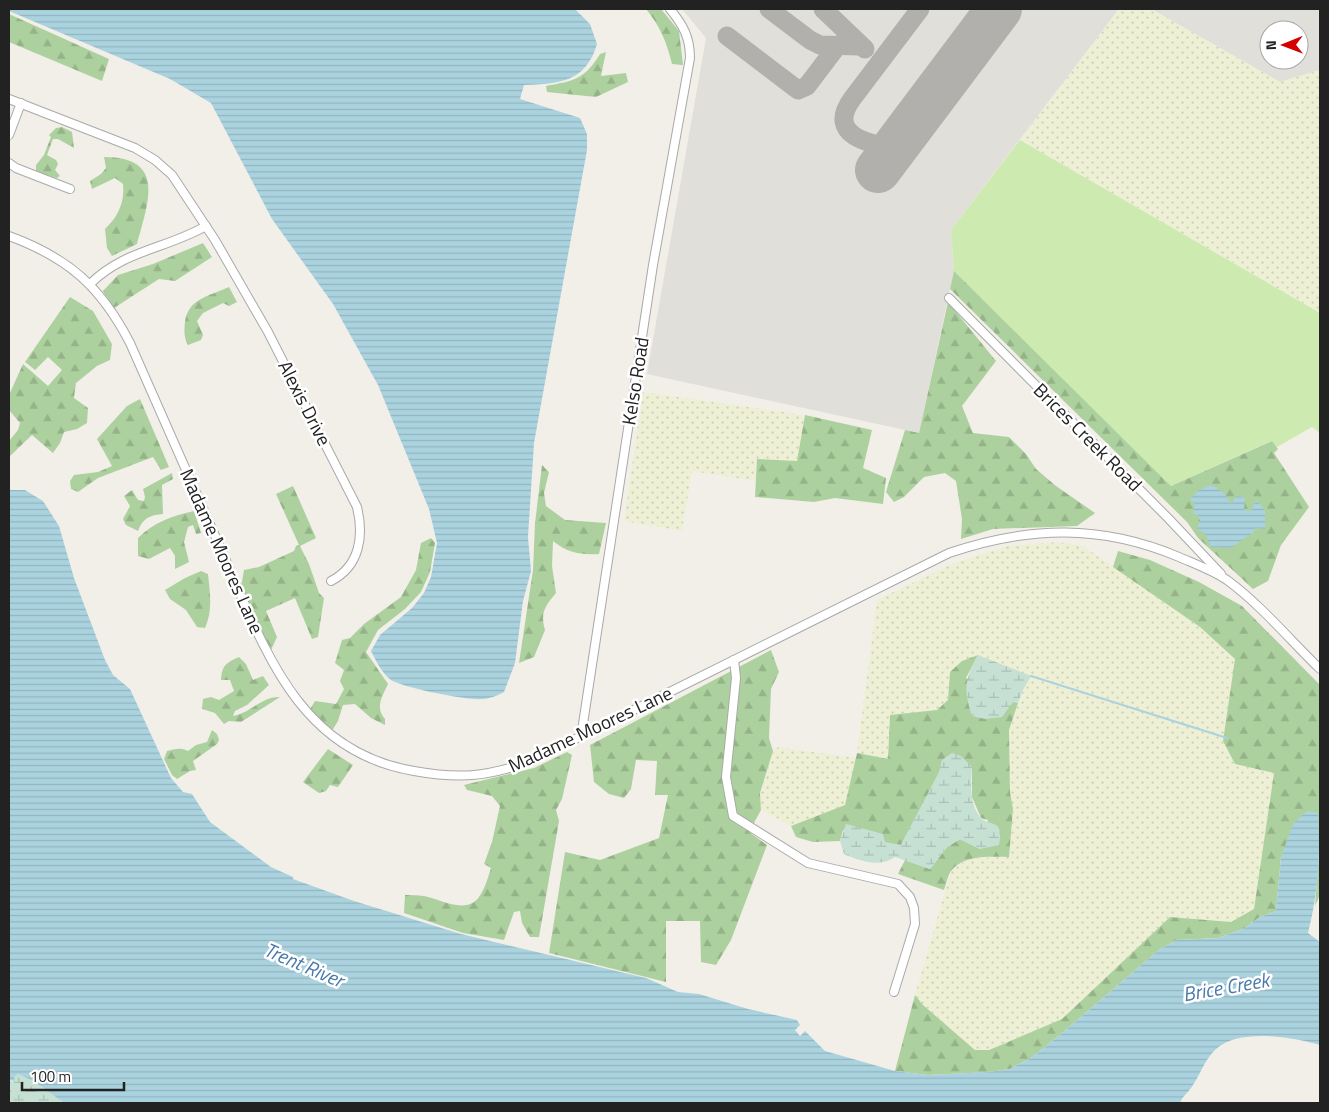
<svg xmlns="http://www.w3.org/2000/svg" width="1329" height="1112" viewBox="0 0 1329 1112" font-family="'Titillium Web',sans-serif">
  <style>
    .airport { fill: #e1dfda; fill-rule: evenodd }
    .farmland { fill: url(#farmland-dots) }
    .grass { fill: #cdebb0 }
    .forest { fill: url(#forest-firs) }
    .wetland { fill: url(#wetland-marsh) }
    .water { fill: url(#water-rules) }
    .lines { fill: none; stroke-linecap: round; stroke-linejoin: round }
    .stream { stroke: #aad3df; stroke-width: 2 }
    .taxiway { stroke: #b1b0ac; stroke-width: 19 }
    .runway { stroke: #b1b0ac; stroke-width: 46 }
    .minor-casing { stroke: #a9a9a9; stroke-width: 10 }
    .minor { stroke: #fff; stroke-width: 8 }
    .labels { text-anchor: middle; stroke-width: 5; stroke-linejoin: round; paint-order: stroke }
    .street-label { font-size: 19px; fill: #222; stroke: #fff }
    .water-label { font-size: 20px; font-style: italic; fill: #4a7aab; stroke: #fff }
  </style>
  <defs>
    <pattern id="farmland-dots" width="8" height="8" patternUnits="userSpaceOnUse" patternTransform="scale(1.25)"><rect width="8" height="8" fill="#eef0d5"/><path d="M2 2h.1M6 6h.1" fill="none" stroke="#ccceb7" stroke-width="1.8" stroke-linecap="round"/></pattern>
    <pattern id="forest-firs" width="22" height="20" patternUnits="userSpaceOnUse" patternTransform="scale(1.25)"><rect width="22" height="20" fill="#add19e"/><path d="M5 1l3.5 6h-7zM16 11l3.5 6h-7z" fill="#95b388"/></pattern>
    <pattern id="wetland-marsh" width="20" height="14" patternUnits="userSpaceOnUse" patternTransform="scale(1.25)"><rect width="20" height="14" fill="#c6e0d4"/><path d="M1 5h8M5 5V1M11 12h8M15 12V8" fill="none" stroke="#aac0b6"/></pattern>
    <pattern id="water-rules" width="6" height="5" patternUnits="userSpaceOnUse" patternTransform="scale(1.25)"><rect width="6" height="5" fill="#aad3df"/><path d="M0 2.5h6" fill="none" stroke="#92b5bf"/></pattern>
  </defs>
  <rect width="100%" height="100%" fill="#f2efe9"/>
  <g class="airport">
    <polygon points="682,9 1119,9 951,230 954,271 919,433 647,374 706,38"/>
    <path d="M 1151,9 L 1320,9 L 1320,70 L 1280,82 ZM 1269,30 L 1299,30 L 1299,60 L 1269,60 Z"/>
  </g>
  <g class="farmland">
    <polygon points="1119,9 1151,9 1280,82 1320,70 1320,313 1020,140"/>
    <polygon points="643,392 805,415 797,461 757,459 756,481 692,471 682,531 624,521"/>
    <polygon points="1058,542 1083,546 1200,627 1235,659 1223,741 1235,764 1274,773 1254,909 1231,922 1170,917 1062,1019 989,1050 975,1050 923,1005 915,995 951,871 961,863 973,858 1008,857 1013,809 1010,792 1009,730 1023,690 1031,676 950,672 948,700 937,710 890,716 888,760 857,753 877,600 954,563 1008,546"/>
    <polygon points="778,747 856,758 846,805 791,826 761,810 760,793 773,751"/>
  </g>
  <polygon class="grass" points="1020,140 1320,313 1320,433 1312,427 1277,447 1271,441 1171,486 954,271 951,230"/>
  <g class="forest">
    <path d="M 646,9 L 661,9 L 679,31 L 683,65 L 672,64 C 667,43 660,26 646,9 Z"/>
    <polygon points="9,14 109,59 102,81 9,42"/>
    <path d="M 606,52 L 601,76 L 626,73 L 628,82 L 596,97 L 547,92 L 546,86 C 574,81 585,79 600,54 Z"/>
    <polygon points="62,127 72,132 74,148 58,139 53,139 47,155 56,160 58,164 55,170 60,176 57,178 36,172 36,165 44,155 51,137 49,135 56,128"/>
    <path d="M 104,157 C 167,157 148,203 137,244 L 112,256 L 107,248 L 105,229 C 118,217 125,202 123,184 L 115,178 L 92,189 L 90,181 L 101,174 L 106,168 Z"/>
    <polygon points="203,243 212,257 175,281 159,279 114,308 103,291 118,275 153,264"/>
    <polygon points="954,271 1171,486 1272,441 1278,449 1274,453 1309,507 1281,545 1268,581 1253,589 1198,538 1187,522 950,289"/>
    <path d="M 229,287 L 237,302 L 229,306 L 223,303 L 203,313 L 197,321 L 203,335 L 201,340 L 188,345 C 184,337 184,332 185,322 C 188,298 210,296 229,287 Z"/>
    <polygon points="70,297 93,311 112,344 110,360 97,366 76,383 74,398 88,408 87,423 77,429 64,432 60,443 53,453 32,435 9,457 9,441 18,430 20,423 9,410 9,395 23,364 48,386 62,370 48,357 35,370 25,362"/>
    <polygon points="948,302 996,361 962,406 973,433 1009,437 1026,454 1036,469 1056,486 1095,513 1077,526 993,529 961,539 962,519 956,481 945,473 924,477 904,497 894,502 886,492 905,430 919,433"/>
    <polygon points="140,399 169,467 161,470 153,457 98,478 78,492 71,489 70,481 74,475 98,472 112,466 97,439 127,406"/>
    <polygon points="805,415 872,430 863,468 886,478 883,504 835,498 814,502 755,497 757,459 797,461"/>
    <path d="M 542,465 L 549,472 L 544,493 L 546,506 L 565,520 L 606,523 L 599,554 C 580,555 568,553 553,541 L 552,566 L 556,593 C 545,606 540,613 545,630 L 534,657 L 519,663 L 533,570 L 535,523 Z"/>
    <path d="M 172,473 L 173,479 L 162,485 L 163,514 C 150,515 143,518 138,531 L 126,525 L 123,519 L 130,506 L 124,496 L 132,490 L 138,500 L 144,501 L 145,497 L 143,489 Z"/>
    <polygon points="293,486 316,538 300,546 309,564 319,593 324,598 318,637 312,639 295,598 266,611 277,637 271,650 241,587 244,570 259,567 294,551 296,546 299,545 276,494"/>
    <path d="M 194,511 L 201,533 L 196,534 L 193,525 L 188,527 L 184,542 L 189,562 L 175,569 L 175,556 L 170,548 L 149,559 L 138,556 L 138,538 C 154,522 172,516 194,511 Z"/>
    <path d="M 431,538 L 435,543 L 430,572 L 421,592 L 405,609 L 378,630 L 366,652 L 388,684 C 382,697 375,707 385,719 L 385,725 L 371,718 L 355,704 L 343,705 L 338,721 L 333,729 L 327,728 L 309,711 L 315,701 L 336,704 L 344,689 L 340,681 L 344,670 L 335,663 L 342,640 L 350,638 L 364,624 L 401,597 L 416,570 L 421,543 Z"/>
    <polygon points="1118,551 1150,560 1199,582 1242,606 1320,685 1320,895 1315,906 1320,842 1281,857 1276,911 1260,917 1245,928 1219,938 1177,940 1160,949 1061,1034 1031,1058 1010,1069 989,1072 928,1075 895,1071 915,995 923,1005 975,1050 989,1050 1062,1019 1170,917 1231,922 1254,909 1274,773 1235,764 1223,741 1235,659 1200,627 1113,567"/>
    <path d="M 201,571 L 208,574 C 210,593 213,611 205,628 L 197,627 L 186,610 L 170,599 L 165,590 L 185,578 Z"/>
    <polygon points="771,650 779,672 771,689 769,738 773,751 760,793 761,810 749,832 767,845 731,940 716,965 701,962 700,921 666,921 666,982 549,953 565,852 600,860 659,838 668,795 655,795 657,761 636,760 631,789 624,798 609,794 594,782 590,745"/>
    <path d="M 978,655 L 966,678 L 1018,703 L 1009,730 L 1010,792 L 1013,809 L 1009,857 C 990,857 965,854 951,871 C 948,875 946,884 944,890 L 898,874 L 905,860 L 930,869 L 947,847 L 960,839 L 980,849 L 988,820 L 981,818 L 972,797 L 972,767 L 942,761 L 940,772 L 901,845 L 890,844 L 843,830 L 840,841 L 813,842 L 796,837 L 791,826 L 845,805 L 857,753 L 888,759 L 890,715 L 937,710 L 948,700 L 950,672 L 962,661 Z"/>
    <path d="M 239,657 L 246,664 L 253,680 L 263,676 L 269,685 L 247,705 L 235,711 L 233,716 C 251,713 262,696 280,697 L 241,722 L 229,721 L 224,724 L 215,713 L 202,709 L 203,699 L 211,697 L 219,700 L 234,691 L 230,680 L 221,680 C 222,665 226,663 239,657 Z"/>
    <path d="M 212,730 L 217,734 L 219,740 L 217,744 L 193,761 L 196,770 L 190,771 L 177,779 L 172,775 L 164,759 L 167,751 C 174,749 181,747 188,751 L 196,745 L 207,742 Z"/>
    <polygon points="328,749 353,765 338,787 330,785 326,791 319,793 303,782"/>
    <path d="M 567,752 L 572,755 L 562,799 L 556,810 L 559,821 L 539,937 L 530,937 L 522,923 L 520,911 L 514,912 L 504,940 L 463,933 L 404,913 L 405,895 C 411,895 418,895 424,896 C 440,899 466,915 479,897 C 485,889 488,877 491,868 L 484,864 L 492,842 L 500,806 L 492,796 L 467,790 L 464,785 L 534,768 Z"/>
  </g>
  <g class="wetland">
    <path d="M 978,655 L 1031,676 L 1023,690 L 1018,703 L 1013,702 L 1002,717 L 985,719 L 972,716 C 963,689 965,679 978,655 Z"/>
    <path d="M 952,753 L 961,756 L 972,767 C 971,782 969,804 980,817 C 990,828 1004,817 999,845 L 980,849 L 959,839 L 947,847 L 930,869 L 895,857 C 879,868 860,861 844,854 L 840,841 L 846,824 L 883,834 L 885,842 L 901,845 L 939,772 L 942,760 Z"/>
    <polygon points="18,1074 35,1082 64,1103 9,1103 9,1080 13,1082 14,1076"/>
  </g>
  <g class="water">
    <path d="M 9,9 L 575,9 L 590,24 L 597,44 C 586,82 559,84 524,85 L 520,99 L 580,118 L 587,134 L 587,150 L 534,443 L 528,537 L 531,571 L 523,601 L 515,663 L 504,692 C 495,697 486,700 475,699 C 461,699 401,687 391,680 C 382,673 376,661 371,651 L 380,635 L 412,608 L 424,593 L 431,577 L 437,543 L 429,509 L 378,385 L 333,304 L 272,219 L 211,103 L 170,79 L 9,11 Z"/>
    <polygon points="1212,485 1225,494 1231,504 1237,496 1245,498 1244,510 1251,511 1256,499 1265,511 1265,529 1255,528 1254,532 1230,548 1211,547 1205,533 1197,529 1200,521 1198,515 1193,513 1195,504 1190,499 1199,490"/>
    <path d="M 9,490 L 25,490 L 43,501 L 59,526 L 74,578 L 105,660 L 113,675 L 130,689 L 171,778 L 183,792 L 192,794 L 210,822 L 271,867 L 293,877 L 293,879 L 354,901 L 461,934 L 646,978 L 678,992 L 699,994 L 748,1009 L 797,1020 L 800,1025 L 795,1030 L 800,1036 L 805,1031 L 825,1051 L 895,1071 L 928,1075 L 988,1072 L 1010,1069 L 1031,1058 L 1061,1034 L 1160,949 L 1177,940 L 1219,938 L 1245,928 L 1260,917 L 1276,911 L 1281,857 L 1293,824 L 1307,811 L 1318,813 C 1321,853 1318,894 1308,933 L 1320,942 L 1320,1045 C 1292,1037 1240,1028 1216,1049 C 1205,1059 1201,1073 1193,1085 C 1189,1092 1183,1095 1180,1103 L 64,1103 L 35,1082 L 18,1074 L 14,1077 L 15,1081 L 9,1080 Z"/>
  </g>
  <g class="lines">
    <polyline class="stream" points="1031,676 1227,738"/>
    <g class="taxiway">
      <polyline points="769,9 810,40 820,45 861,46"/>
      <polyline points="823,9 865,49"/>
      <polyline points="727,36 798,90 807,86 838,45"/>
      <path d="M 894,148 C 869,144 826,135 852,99 L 920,9"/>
    </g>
    <polyline class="runway" points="878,170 999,9"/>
    <g class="minor-casing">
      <g id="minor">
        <path d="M 9,99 L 135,148 L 155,160 L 172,175 L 215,240 L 268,332 L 357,507 C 364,536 360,566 331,581"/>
        <polyline points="9,135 21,103"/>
        <polyline points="9,163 16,168 70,189"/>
        <path d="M 9,236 C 69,258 101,287 130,343 C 160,411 190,479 220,547 C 263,644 295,751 414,771 C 459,779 485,777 529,762 L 949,553 C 1029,526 1101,524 1179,557 C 1195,564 1212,570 1227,580 C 1261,605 1290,640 1320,669"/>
        <path d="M 90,284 C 124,250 166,249 206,226"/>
        <polyline points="949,298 1168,518 1221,574"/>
        <polyline points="734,660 736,678 726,777 733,816 808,863 898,884 910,897 914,908 915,924 894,992"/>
        <path d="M 581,737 L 653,265 L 690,58 C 690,37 683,25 670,9"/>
      </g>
    </g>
    <use href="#minor" class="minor"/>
  </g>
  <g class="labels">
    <g class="street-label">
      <text transform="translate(635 381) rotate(-81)" y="7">Kelso Road</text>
      <text transform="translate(305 403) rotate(63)" y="7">Alexis Drive</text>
      <text transform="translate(1088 437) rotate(45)" y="7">Brices Creek Road</text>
      <text transform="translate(222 551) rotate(66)" y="7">Madame Moores Lane</text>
      <text transform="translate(590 729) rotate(-25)" y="7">Madame Moores Lane</text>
    </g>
    <g class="water-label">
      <text transform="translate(304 965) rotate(23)" y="7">Trent River</text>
      <text transform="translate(1226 987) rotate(-10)" y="7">Brice Creek</text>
    </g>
  </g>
  <rect width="1329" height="1112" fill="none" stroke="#222222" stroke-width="20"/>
  <g transform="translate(1284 45) rotate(269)"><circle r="24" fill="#ffffff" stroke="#a7a7a7"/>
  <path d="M0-4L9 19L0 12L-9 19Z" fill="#d40000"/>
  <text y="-8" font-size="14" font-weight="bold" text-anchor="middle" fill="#222222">N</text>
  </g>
  <path d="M22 1082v8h102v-8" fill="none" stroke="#222222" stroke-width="2.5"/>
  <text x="30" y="1082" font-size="15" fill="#222222" stroke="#ffffff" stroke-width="4" paint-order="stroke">100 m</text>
</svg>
